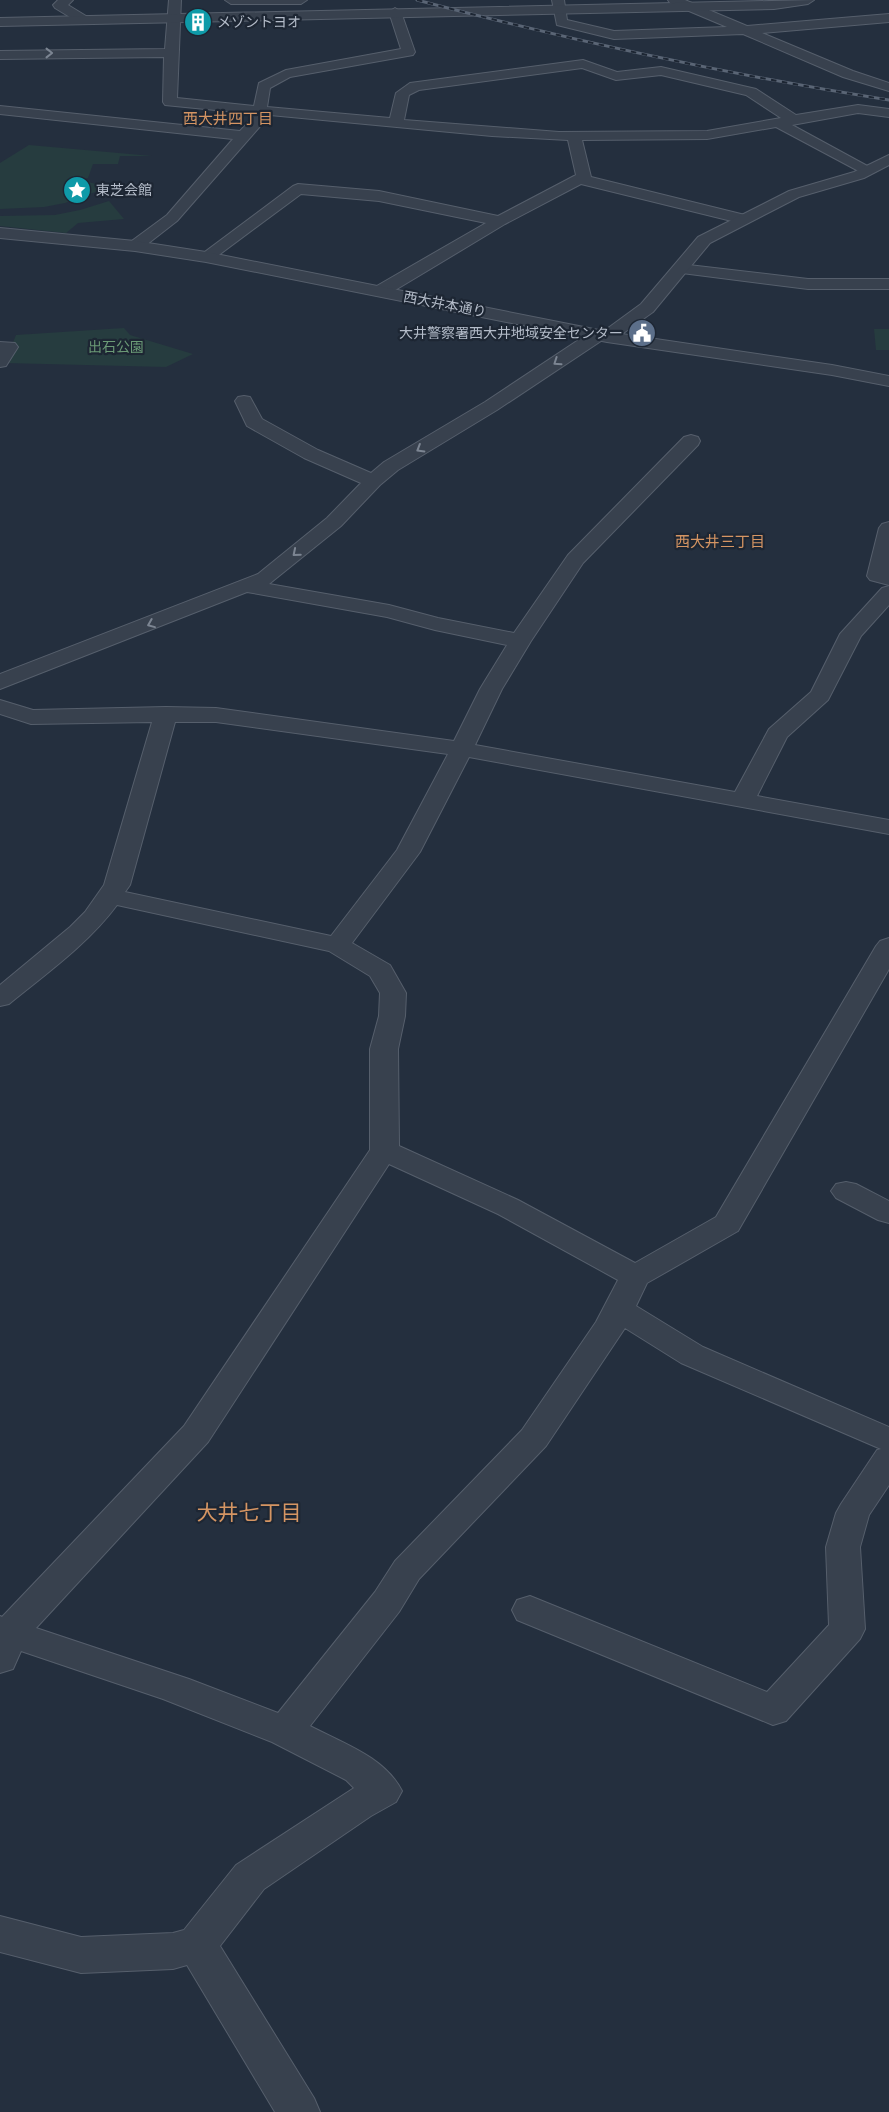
<svg xmlns="http://www.w3.org/2000/svg" width="889" height="2112" viewBox="0 0 889 2112" font-family="'Noto Sans','Noto Sans JP',sans-serif">
  <style>
    .green { fill: #263c3f }
    .lines { fill: none; stroke-linecap: round; stroke-linejoin: round }
    .minor-casing { stroke: #565f6c; stroke-width: 2 }
    .tertiary-casing { stroke: #565f6c; stroke-width: 2 }
    .minor { fill: #38414e; fill-rule: evenodd }
    .tertiary { fill: #38414e; fill-rule: evenodd }
    .rail-casing { stroke: #5a6575; stroke-width: 3 }
    .rail { stroke: #1d2633; stroke-width: 2; stroke-dasharray: 5.5; stroke-linecap: butt }
    .oneway { stroke: #7c8592 }
    .labels { text-anchor: middle; stroke-width: 4.5; stroke-linejoin: round; paint-order: stroke }
    .far-poi-label { font-size: 14px; fill: #b4bcc9; stroke: #1d2633; text-anchor: start }
    .far-street-label { font-size: 14px; fill: #b4bcc9; stroke: #1d2633 }
    .far-park-label { font-size: 14px; fill: #6b9a76; stroke: #1d2633 }
    .far-neighbourhood-label { font-size: 15px; fill: #d59563; stroke: #1d2633 }
    .near-neighbourhood-label { font-size: 21px; fill: #d59563; stroke: #1d2633 }
  </style>
  <rect width="100%" height="100%" fill="#242f3e"/>
  <g class="green">
    <polygon points="29,145 152,156 120,156 118,164 93,164 88,178 79,180 109,187 65,203 44,207 0,209 0,163"/>
    <polygon points="109,201 124,219 78,223 66,233 0,226 0,216 55,215 80,210"/>
    <polygon points="124,328 130,335 193,354 166,367 5,363 16,335"/>
    <polygon points="874,329 889,329 889,350 876,350"/>
  </g>
  <g class="lines">
    <g class="minor-casing">
      <g id="minor">
        <polygon points="58,0 73,0 68,5 86,16 88,19 86,22 78,22 55,8 53,5"/>
        <path d="M 169,0 L 181,0 L 177,98 L 254,106 L 259,83 L 286,70 L 401,49 L 389,12 L 395,8 L 401,12 L 415,52 L 413,55 L 290,77 L 270,88 L 267,107 L 390,118 L 396,93 L 410,83 L 583,60 L 617,72 L 661,67 L 756,89 L 796,115 L 858,105 L 889,109 L 889,117 L 858,113 L 792,125 L 871,168 L 873,171 L 871,174 L 866,175 L 776,127 L 707,139 L 582,140 L 591,177 L 749,216 L 752,219 L 749,222 L 744,224 L 581,184 L 505,224 L 387,295 L 375,295 L 373,291 L 375,287 L 486,223 L 379,201 L 301,194 L 212,260 L 200,260 L 198,257 L 293,186 L 298,184 L 379,191 L 498,216 L 576,175 L 568,140 L 492,136 L 270,115 L 177,221 L 141,249 L 129,249 L 127,246 L 129,243 L 167,215 L 233,139 L 0,114 L 0,106 L 240,131 L 256,114 L 165,105 L 163,102 L 164,57 L 0,59 L 0,51 L 165,49 ZM 582,68 L 616,80 L 661,75 L 746,95 L 781,118 L 707,131 L 559,132 L 404,120 L 409,95 L 419,90 Z"/>
        <polygon points="225,0 307,0 301,4 231,4"/>
        <polygon points="552,0 564,0 567,20 614,31 727,27 670,3 668,0 685,0 747,26 889,14 889,22 762,33 853,71 889,83 889,91 843,77 743,34 614,39 557,25"/>
        <polygon points="680,264 808,279 889,279 889,289 808,289 674,272 672,269 674,266"/>
        <path d="M 598,330 L 604,331 L 607,335 L 604,339 L 497,410 L 398,470 L 380,485 L 341,526 L 269,584 L 389,605 L 438,618 L 514,633 L 568,555 L 684,437 L 691,435 L 698,437 L 700,441 L 698,445 L 583,563 L 531,641 L 502,689 L 475,745 L 735,792 L 769,729 L 811,692 L 840,634 L 882,588 L 889,586 L 889,605 L 861,636 L 828,700 L 787,737 L 757,796 L 889,820 L 889,834 L 469,757 L 420,852 L 352,943 L 390,965 L 406,993 L 405,1016 L 398,1049 L 399,1146 L 518,1200 L 635,1263 L 716,1217 L 876,946 L 880,941 L 889,938 L 889,969 L 738,1231 L 647,1283 L 636,1306 L 703,1347 L 889,1427 L 889,1485 L 869,1515 L 860,1547 L 865,1629 L 860,1639 L 786,1721 L 773,1725 L 517,1620 L 512,1610 L 517,1600 L 530,1596 L 767,1692 L 829,1625 L 826,1547 L 836,1513 L 841,1504 L 877,1450 L 881,1449 L 681,1363 L 625,1328 L 546,1446 L 419,1579 L 399,1612 L 310,1726 C 342,1743 385,1757 402,1791 L 396,1802 L 371,1816 L 264,1889 L 220,1946 L 314,2098 L 320,2112 L 275,2112 L 187,1965 L 173,1969 L 81,1973 L 0,1952 L 0,1916 L 81,1937 L 173,1933 L 184,1930 L 236,1865 L 354,1788 L 346,1780 L 272,1742 L 163,1699 L 21,1651 L 13,1669 L 0,1673 L 0,1616 L 2,1617 L 184,1426 L 370,1150 L 370,1049 L 379,1016 L 380,993 L 370,976 L 329,951 L 117,905 C 88,944 47,973 9,1004 L 0,1006 L 0,985 L 70,927 L 85,912 L 104,885 L 152,722 L 31,724 L 0,714 L 0,700 L 33,710 L 166,707 L 216,708 L 454,741 L 480,689 L 507,645 L 435,630 L 387,617 L 247,592 L 0,689 L 0,674 L 258,574 L 327,518 L 361,483 L 304,458 L 247,426 L 235,401 L 238,397 L 244,396 L 250,397 L 262,419 L 318,450 L 371,473 L 384,462 L 485,402 L 592,331 ZM 175,722 L 216,722 L 448,754 L 397,850 L 331,936 L 125,892 L 130,885 ZM 389,1164 L 498,1214 L 618,1280 L 596,1322 L 522,1430 L 395,1561 L 375,1592 L 278,1713 L 189,1679 L 36,1628 L 208,1442 Z"/>
        <polygon points="0,342 15,343 18,347 6,366 0,367"/>
        <polygon points="889,522 889,585 870,580 867,576 879,528 882,524"/>
        <polygon points="846,1182 856,1184 889,1201 889,1223 878,1220 836,1198 831,1191 836,1184"/>
      </g>
    </g>
    <g class="tertiary-casing">
      <g id="tertiary">
        <polygon points="814,0 808,4 774,9 0,26 0,18"/>
        <polygon points="889,155 889,165 864,178 799,197 710,243 653,312 622,334 832,365 889,376 889,386 832,375 607,342 206,262 135,251 0,238 0,228 135,241 206,252 604,331 641,304 698,237 789,191 854,172"/>
      </g>
    </g>
    <use href="#minor" class="minor"/>
    <use href="#tertiary" class="tertiary"/>
    <g class="rail-casing">
      <path id="rail" d="M 417,0 C 573,41 730,75 889,100"/>
    </g>
    <use href="#rail" class="rail"/>
  </g>
  <defs><path id="oneway-chevron" d="M-2-3.5L2.5 0L-2 3.5" fill="none" stroke-width="1.6" stroke-linecap="round" stroke-linejoin="round" transform="scale(1.25)"/></defs>
  <g class="oneway">
    <use href="#oneway-chevron" transform="translate(49 53)"/>
    <use href="#oneway-chevron" transform="translate(557 362) rotate(146)"/>
    <use href="#oneway-chevron" transform="translate(420 449) rotate(149)"/>
    <use href="#oneway-chevron" transform="translate(296 553) rotate(140)"/>
    <use href="#oneway-chevron" transform="translate(151 624) rotate(158)"/>
  </g>
  <defs>
    <g id="building-disc" transform="scale(1.4375)"><circle r="9.5" fill="#0f9aa8" stroke="#1d2633"/><path d="M-4-6H4V6H1V3H-1V6H-4ZM-2.5-4.3h1.7v1.8h-1.7ZM.8-4.3h1.7v1.8H.8ZM-2.5-1h1.7V.8h-1.7ZM.8-1h1.7V.8H.8Z" fill="#fff"/></g>
    <g id="sight-disc" transform="scale(1.4375)"><circle r="9.5" fill="#0f9aa8" stroke="#1d2633"/><path d="M0-6L1.8-2.2L6-1.7L2.9 1.2L3.7 5.4L0 3.3L-3.7 5.4L-2.9 1.2L-6-1.7L-1.8-2.2Z" fill="#fff"/></g>
    <g id="civic-disc" transform="scale(1.4375)"><circle r="9.5" fill="#5c6f8a" stroke="#1d2633"/><path d="M-.6-6.5H3V-4.5H.6V-3L4-1V1h2V6H-6V1h2V-1L-.6-3ZM-1.2 2.5V6h2.4V2.5Z" fill="#fff"/></g>
  </defs>
  <g fill-rule="evenodd">
    <use href="#building-disc" x="198" y="22"/>
    <use href="#sight-disc" x="77" y="190"/>
    <use href="#civic-disc" x="642" y="333"/>
  </g>
  <g class="labels">
    <g class="far-poi-label">
      <text x="217" y="27">メゾントヨオ</text>
      <text x="96" y="195">東芝会館</text>
      <text x="623" y="338" text-anchor="end">大井警察署西大井地域安全センター</text>
    </g>
    <g class="far-street-label">
      <text transform="translate(445 304) rotate(11)" y="5">西大井本通り</text>
    </g>
    <g class="far-park-label">
      <text x="116" y="352">出石公園</text>
    </g>
    <g class="far-neighbourhood-label">
      <text x="228" y="124">西大井四丁目</text>
      <text x="720" y="547">西大井三丁目</text>
    </g>
    <g class="near-neighbourhood-label">
      <text x="249" y="1520">大井七丁目</text>
    </g>
  </g>
</svg>
